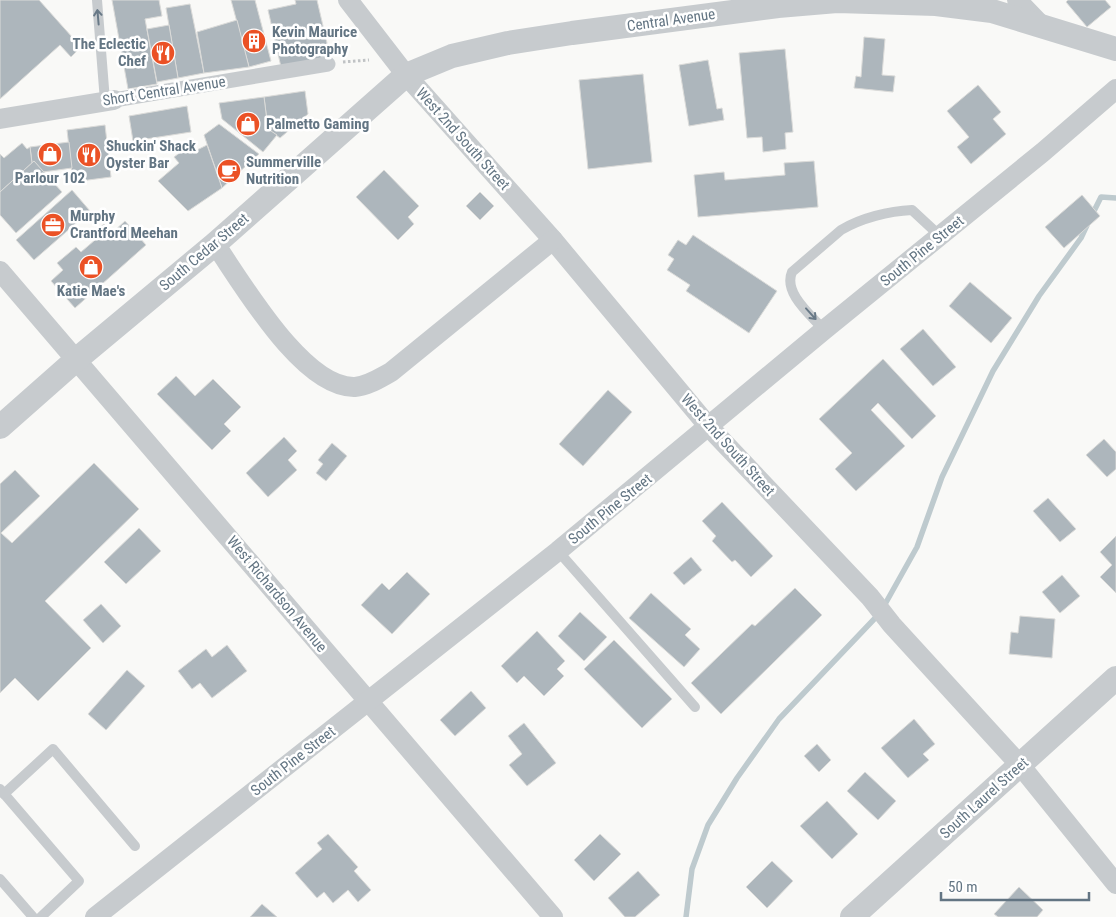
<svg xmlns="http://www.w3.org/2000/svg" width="1116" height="917" viewBox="0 0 1116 917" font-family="'Roboto Condensed',sans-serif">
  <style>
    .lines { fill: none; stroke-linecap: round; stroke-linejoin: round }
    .stream { stroke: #becace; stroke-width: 5.5 }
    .building { fill: #adb6bc; stroke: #dbdbd9 }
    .path { stroke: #c0c3c5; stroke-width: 3; stroke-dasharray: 2.5 2.5; stroke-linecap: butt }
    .service { stroke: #c7cbce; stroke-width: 10 }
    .pedestrian { stroke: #c7cbce; stroke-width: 15 }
    .minor { stroke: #c7cbce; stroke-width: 20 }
    .tertiary { stroke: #c7cbce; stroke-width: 24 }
    .oneway { stroke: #687987 }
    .labels { text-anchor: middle; stroke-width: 5; stroke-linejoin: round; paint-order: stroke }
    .street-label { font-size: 15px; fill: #637583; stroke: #fff }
    .poi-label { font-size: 15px; font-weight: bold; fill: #637583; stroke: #fff; text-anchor: start }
  </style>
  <rect width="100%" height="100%" fill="#f9f9f7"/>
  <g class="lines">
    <g class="stream">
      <polyline points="1092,215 1101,197 1116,198"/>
      <polyline points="884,606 917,547 942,477 993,371 1039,296 1081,238 1088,223"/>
      <polyline points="686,917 692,869 708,825 737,778 779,719 879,614"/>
    </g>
  </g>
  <g class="building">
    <polygon points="0,0 39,0 81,47 71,57 60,45 0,99"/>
    <polygon points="112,0 159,0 162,16 145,19 157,84 128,89"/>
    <polygon points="231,0 255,0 271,61 249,67"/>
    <polygon points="295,0 317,0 330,56 281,67 268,10 296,4"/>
    <polygon points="1068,0 1105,0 1111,7 1087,27 1066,2"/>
    <polygon points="190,4 204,73 178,78 166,8"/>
    <polygon points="237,20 249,67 204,73 197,32"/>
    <polygon points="169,25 178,78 157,82 147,29"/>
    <polygon points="864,37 885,39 882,75 895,76 893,92 854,88 856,76 861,77"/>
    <polygon points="785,49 793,132 785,133 786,149 763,152 762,137 747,138 739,53"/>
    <polygon points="708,60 717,109 722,108 724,120 689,126 679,65"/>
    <polygon points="643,74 652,162 588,169 579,80"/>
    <polygon points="978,85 1001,112 993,119 1006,134 971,164 957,147 969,137 947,111"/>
    <polygon points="305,91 308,114 280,138 268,129 264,97"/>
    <polygon points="264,97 268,129 277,135 263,152 222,119 219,103"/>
    <polygon points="187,106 191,132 133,141 129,116"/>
    <polygon points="219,124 259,154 222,188 204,135"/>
    <polygon points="105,125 111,177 73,182 67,130"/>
    <polygon points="69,142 72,168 43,172 34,161 32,163 30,147"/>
    <polygon points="22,143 27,149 30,147 32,163 0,192 0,154 4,158"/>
    <polygon points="193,143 197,150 207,145 222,188 188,211 158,181 179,163 174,157"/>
    <polygon points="34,161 62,192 16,233 0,215 0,192"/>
    <polygon points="814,161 818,207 698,217 694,175 724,172 725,180 785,175 784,163"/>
    <polygon points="384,170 419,206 408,217 414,224 398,240 356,197"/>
    <polygon points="72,190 90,211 34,260 16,240"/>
    <polygon points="480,192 494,206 480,220 466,206"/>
    <polygon points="1082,195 1100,216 1064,248 1045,227"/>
    <polygon points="125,221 146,245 75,308 51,281 63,270 57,263 76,247 81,252 95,240 91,235 104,224 112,233"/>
    <polygon points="693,235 777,291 749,333 686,291 690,285 667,270 674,259 668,255 678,240 686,245"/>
    <polygon points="970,282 1012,318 991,343 949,306"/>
    <polygon points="923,329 956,367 933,386 900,349"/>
    <polygon points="883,359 936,416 912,439 878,403 871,410 905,446 856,491 835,469 852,453 819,419"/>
    <polygon points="176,376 195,396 213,379 241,407 224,424 231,431 212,450 157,394"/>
    <polygon points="608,390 632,412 583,466 559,444"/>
    <polygon points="284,437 297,451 288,460 297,470 268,497 246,473"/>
    <polygon points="1104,439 1116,452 1116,469 1107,477 1086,455"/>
    <polygon points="332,443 347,456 326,481 316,473 323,464 318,460"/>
    <polygon points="94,463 139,509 45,601 91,648 38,701 15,678 0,693 0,484 15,470 40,496 1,533 12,543"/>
    <polygon points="1048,498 1076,529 1060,542 1033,511"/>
    <polygon points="722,502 773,556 751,577 735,560 732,562 712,541 716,536 702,521"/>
    <polygon points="139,528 161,551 126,584 104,562"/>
    <polygon points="1116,536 1116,593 1100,577 1112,565 1100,552"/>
    <polygon points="691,557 702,570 684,585 673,573"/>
    <polygon points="407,572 430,594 392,634 361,605 382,583 389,590"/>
    <polygon points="1062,575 1080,596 1060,613 1042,592"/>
    <polygon points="795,588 822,615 721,714 691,683 752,624 755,626"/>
    <polygon points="651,593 691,629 685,635 700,649 684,667 629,618"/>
    <polygon points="101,604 121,626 103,643 83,620"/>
    <polygon points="580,612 607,637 584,661 558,636"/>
    <polygon points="1020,616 1055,619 1052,658 1009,654 1011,632 1018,633"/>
    <polygon points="537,631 565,661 557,669 564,676 544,696 524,676 517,683 501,666"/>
    <polygon points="614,640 672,699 642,728 584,669"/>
    <polygon points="227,645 247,671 212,698 200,683 192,689 178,671 206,649 212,657"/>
    <polygon points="127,670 145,686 106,730 88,714"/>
    <polygon points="471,691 486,708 455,736 440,720"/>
    <polygon points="914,719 935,744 923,754 929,760 908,778 881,748"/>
    <polygon points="524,723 556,763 527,786 509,765 522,754 508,736"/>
    <polygon points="817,744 831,760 819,772 804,756"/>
    <polygon points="865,772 896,801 878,820 847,791"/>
    <polygon points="827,801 858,834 832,859 800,826"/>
    <polygon points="328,834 358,867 354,871 371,890 358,902 348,890 333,903 324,892 317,898 295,873 322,849 317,843"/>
    <polygon points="600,834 621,854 594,881 574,860"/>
    <polygon points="772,861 793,881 767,908 746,887"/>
    <polygon points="638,871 660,895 635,917 625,917 608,898"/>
    <polygon points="1019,887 1043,910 1037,917 998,917 994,914"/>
    <polygon points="262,904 277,917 250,917"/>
  </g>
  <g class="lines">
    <polyline class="path" points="343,62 369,60"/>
    <g class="service">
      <polyline points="97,0 105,101"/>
      <path d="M 824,330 C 811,315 783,293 792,272 L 841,230 C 861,218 889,211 912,210 L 940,236"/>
      <polyline points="558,551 695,707"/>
      <polyline points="0,789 79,881 41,917"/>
      <polyline points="4,794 53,749 135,846"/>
      <polyline points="0,879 33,917"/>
    </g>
    <polyline class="pedestrian" points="114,100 328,64"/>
    <g class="minor">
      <polyline points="348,0 406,75 553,240 709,427 870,597 892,625 1020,765 1116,884"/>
      <polyline points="1017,0 1041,25"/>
      <polyline points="0,119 114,100"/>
      <path d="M 215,244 C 242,283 303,389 355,387 C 368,386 380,378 391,372 L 553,240"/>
      <polyline points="0,271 553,917"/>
      <polyline points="95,917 558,551 824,330 1043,152 1116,89"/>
    </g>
    <g class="tertiary">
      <polyline points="0,427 77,359 215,244 406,75 452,56 508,43 572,33 778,6 837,1 936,4 992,11 1116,49"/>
      <polyline points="852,917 1116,678"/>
    </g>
  </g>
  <defs><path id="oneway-shaft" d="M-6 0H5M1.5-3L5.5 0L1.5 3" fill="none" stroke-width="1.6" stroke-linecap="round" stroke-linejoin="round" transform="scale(1.25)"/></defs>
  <g class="oneway">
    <use href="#oneway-shaft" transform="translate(98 17) rotate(-95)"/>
    <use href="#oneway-shaft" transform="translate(811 314) rotate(48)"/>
  </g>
  <defs>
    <g id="building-disc" transform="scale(1.25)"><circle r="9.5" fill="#eb5125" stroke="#fff"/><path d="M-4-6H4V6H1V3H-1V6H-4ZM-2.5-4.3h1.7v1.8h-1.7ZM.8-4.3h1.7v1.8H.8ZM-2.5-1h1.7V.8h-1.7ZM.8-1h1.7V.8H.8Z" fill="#fff"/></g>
    <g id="restaurant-disc" transform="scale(1.25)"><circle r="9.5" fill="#eb5125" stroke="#fff"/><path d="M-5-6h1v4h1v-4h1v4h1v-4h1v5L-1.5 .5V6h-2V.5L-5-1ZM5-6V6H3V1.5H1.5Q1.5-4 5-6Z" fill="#fff"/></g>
    <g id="shop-disc" transform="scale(1.25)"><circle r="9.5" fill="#eb5125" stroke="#fff"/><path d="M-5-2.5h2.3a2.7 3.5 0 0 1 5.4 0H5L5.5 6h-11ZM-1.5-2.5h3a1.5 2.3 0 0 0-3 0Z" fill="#fff"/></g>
    <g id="cafe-disc" transform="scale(1.25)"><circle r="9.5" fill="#eb5125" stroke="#fff"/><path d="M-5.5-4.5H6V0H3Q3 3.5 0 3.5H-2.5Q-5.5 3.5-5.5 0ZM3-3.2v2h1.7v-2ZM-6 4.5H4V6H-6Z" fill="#fff"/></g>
    <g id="office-disc" transform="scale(1.25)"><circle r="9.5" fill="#eb5125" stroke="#fff"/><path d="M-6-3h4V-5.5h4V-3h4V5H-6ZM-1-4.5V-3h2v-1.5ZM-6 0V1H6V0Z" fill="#fff"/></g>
  </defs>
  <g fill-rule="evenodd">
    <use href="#building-disc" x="254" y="41"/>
    <use href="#restaurant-disc" x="163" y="53"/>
    <use href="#shop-disc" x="248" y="124"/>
    <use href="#shop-disc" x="50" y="154"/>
    <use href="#restaurant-disc" x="89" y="155"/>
    <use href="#cafe-disc" x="229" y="171"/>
    <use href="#office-disc" x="53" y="225"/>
    <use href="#shop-disc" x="91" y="267"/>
  </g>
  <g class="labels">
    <g class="street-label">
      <text transform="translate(671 20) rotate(-8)" y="5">Central Avenue</text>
      <text transform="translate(164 91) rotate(-9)" y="5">Short Central Avenue</text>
      <text transform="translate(463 139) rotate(48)" y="5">West 2nd South Street</text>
      <text transform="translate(922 251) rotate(-39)" y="5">South Pine Street</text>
      <text transform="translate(204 252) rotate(-40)" y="5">South Cedar Street</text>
      <text transform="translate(728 445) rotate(48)" y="5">West 2nd South Street</text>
      <text transform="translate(610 509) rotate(-39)" y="5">South Pine Street</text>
      <text transform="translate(277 594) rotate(50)" y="5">West Richardson Avenue</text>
      <text transform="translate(293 761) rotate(-38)" y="5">South Pine Street</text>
      <text transform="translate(984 798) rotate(-42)" y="5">South Laurel Street</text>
    </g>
    <g class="poi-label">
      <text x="272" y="37">Kevin Maurice<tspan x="272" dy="17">Photography</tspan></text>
      <text x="146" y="49" text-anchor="end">The Eclectic<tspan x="146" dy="17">Chef</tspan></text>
      <text x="266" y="129">Palmetto Gaming</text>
      <text x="106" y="151">Shuckin' Shack<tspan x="106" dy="17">Oyster Bar</tspan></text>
      <text x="246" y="167">Summerville<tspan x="246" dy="17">Nutrition</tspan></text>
      <text x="50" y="183" text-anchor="middle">Parlour 102</text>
      <text x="70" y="221">Murphy<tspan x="70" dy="17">Crantford Meehan</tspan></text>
      <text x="91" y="296" text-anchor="middle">Katie Mae's</text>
    </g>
  </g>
  <path d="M941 892v8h148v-8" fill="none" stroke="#637583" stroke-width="2.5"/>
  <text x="948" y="892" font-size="15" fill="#637583" stroke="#ffffff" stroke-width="4" paint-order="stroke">50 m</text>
</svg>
